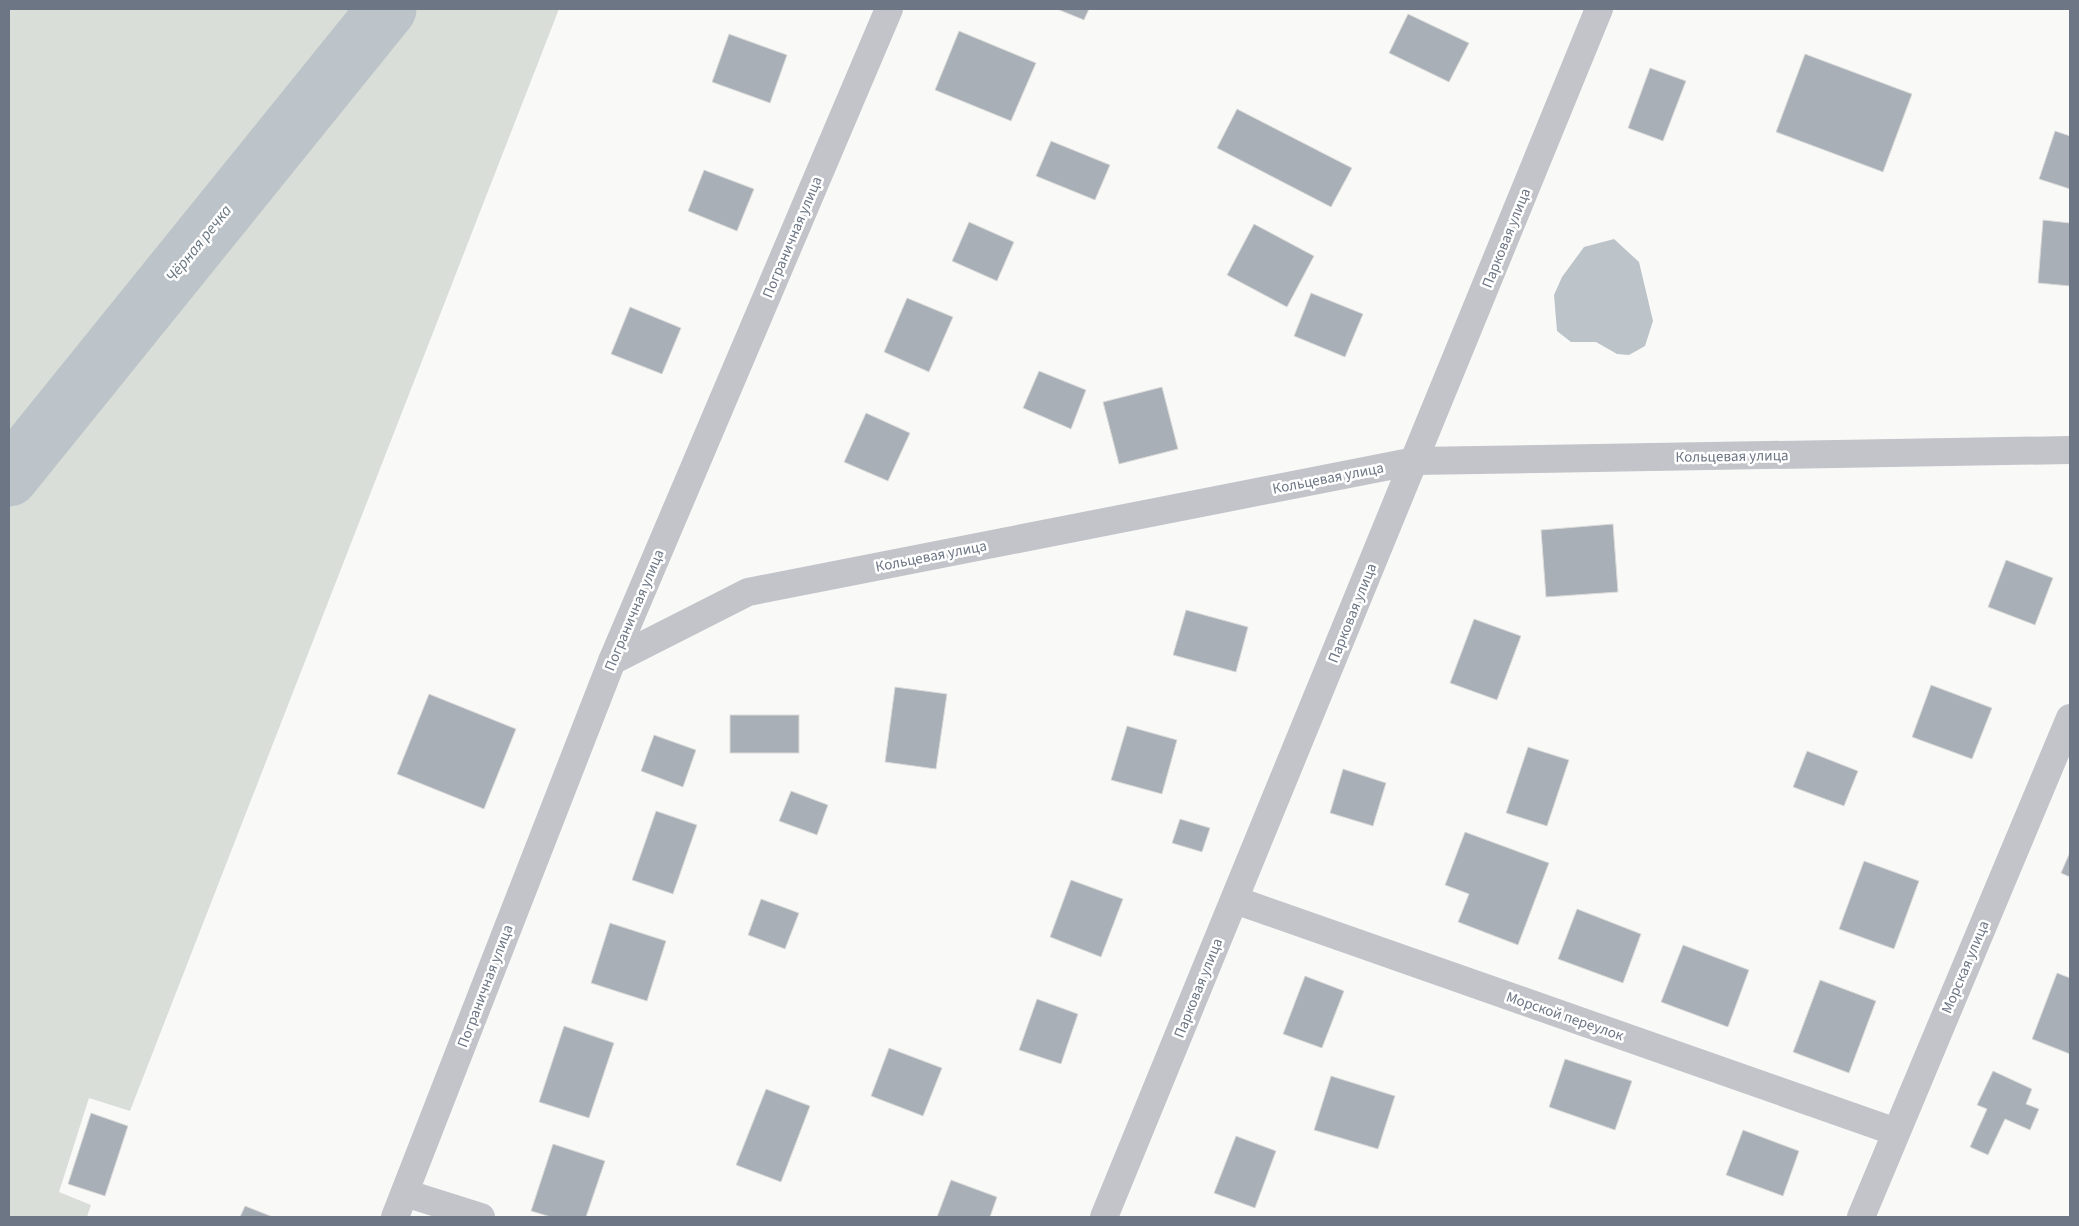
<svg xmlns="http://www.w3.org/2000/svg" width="2079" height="1226" viewBox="0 0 2079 1226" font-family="'Source Sans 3',sans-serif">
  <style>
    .green { fill: #d9ded8 }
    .water { fill: #bcc3c9 }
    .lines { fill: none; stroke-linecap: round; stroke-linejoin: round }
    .river { stroke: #bcc3c9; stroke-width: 59 }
    .building { fill: #a9afb6; stroke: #dbdcda }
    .minor { stroke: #c2c4c9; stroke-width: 28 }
    .labels { text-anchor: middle; stroke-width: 5; stroke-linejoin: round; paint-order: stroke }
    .street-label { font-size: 15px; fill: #6d7685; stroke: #fff }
    .water-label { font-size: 16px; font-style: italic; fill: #687680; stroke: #fff }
  </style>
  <rect width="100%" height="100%" fill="#f9faf8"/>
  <polygon class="green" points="9,9 559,9 130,1111 89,1098 59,1192 91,1205 87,1217 9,1217"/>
  <polygon class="water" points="1614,239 1639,262 1653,321 1645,346 1629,355 1617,354 1596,342 1571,342 1557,331 1554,295 1562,277 1584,247"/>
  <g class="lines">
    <polyline class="river" points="9,477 387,9"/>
  </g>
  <g class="building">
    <polygon points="1057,9 1089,9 1084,20"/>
    <polygon points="1408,14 1469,43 1449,82 1389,53"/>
    <polygon points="959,31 1036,63 1011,121 935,90"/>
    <polygon points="729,34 787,55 770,103 712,82"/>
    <polygon points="1805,54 1912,94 1883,172 1776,132"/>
    <polygon points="1650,68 1686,81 1663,141 1628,128"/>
    <polygon points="1237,109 1352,168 1331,207 1217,148"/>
    <polygon points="2055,131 2070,136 2070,189 2039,179"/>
    <polygon points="1051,141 1110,165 1095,200 1036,176"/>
    <polygon points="704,170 754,189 737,231 688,211"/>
    <polygon points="2043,220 2070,223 2070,286 2038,283"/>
    <polygon points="969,222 1014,242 997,281 952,261"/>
    <polygon points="1254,224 1314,256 1287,307 1227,275"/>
    <polygon points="1311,293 1363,314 1345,357 1294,336"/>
    <polygon points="907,298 953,317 929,372 884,352"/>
    <polygon points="630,307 681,328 662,374 611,354"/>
    <polygon points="1039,371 1086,390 1071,429 1023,408"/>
    <polygon points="1162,387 1178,449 1119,464 1103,402"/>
    <polygon points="866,413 910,433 888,481 844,462"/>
    <polygon points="1613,524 1618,592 1546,597 1541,530"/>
    <polygon points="2006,560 2053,578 2035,625 1988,607"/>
    <polygon points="1186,610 1248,627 1236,672 1173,655"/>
    <polygon points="1474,619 1521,636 1497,700 1450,683"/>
    <polygon points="1931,685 1992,708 1972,759 1912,737"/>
    <polygon points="895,687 947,694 936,769 885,762"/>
    <polygon points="429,694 516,729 484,809 397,774"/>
    <rect x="730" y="715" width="69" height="38"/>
    <polygon points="1127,726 1177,740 1162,794 1111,780"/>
    <polygon points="654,735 696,750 683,787 641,771"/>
    <polygon points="1528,747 1569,760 1547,826 1506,813"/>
    <polygon points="1807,751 1858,771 1844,806 1793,787"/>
    <polygon points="1343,769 1386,783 1373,826 1330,813"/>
    <polygon points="791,791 828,805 817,835 779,821"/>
    <polygon points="656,811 697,825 673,894 632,880"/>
    <polygon points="1180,819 1210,828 1202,852 1172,843"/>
    <polygon points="1465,832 1549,863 1518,945 1458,922 1469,894 1445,885"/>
    <polygon points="2070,852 2070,877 2061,873"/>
    <polygon points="1864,861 1919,881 1894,949 1839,929"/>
    <polygon points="1071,880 1123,899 1101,957 1050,937"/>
    <polygon points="761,899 799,913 785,949 748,935"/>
    <polygon points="1577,909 1641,934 1623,983 1558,959"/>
    <polygon points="610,923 666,941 647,1001 591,983"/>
    <polygon points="1683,945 1749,970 1728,1027 1661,1002"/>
    <polygon points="2057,973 2070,978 2070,1054 2032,1039"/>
    <polygon points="1305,976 1344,991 1322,1048 1283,1034"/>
    <polygon points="1820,980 1876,1001 1849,1073 1793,1052"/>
    <polygon points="1037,999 1078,1014 1061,1064 1019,1050"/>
    <polygon points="564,1026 614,1043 589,1118 539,1102"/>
    <polygon points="889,1048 942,1068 923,1116 871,1096"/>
    <polygon points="1565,1059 1632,1081 1615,1130 1549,1107"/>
    <polygon points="1993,1071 2032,1089 2026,1104 2039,1109 2030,1130 2005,1119 1988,1155 1970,1147 1987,1109 1977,1105"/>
    <polygon points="1331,1076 1395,1096 1378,1149 1314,1130"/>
    <polygon points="766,1089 810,1106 781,1182 736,1165"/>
    <polygon points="91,1113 128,1126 105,1196 68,1184"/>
    <polygon points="1743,1130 1799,1151 1783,1196 1726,1175"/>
    <polygon points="1236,1136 1276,1151 1255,1208 1214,1193"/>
    <polygon points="553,1144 605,1161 586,1217 551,1217 531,1211"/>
    <polygon points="951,1180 997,1197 990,1217 937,1217"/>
    <polygon points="245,1206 273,1217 240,1217"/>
  </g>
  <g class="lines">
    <g class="minor">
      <polyline points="612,661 748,592 1415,461 2070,450"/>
      <polyline points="1235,900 1896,1132"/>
      <polyline points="405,1193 481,1217"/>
      <polyline points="395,1217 612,661 889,9"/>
      <polyline points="1104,1217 1599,9"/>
      <polyline points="1861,1217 2070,718"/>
    </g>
  </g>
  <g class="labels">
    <g class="street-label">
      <text transform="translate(792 237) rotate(-67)" y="5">Пограничная улица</text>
      <text transform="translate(1506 238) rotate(-68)" y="5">Парковая улица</text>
      <text transform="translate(1732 456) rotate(-1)" y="5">Кольцевая улица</text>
      <text transform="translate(1328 478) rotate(-11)" y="5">Кольцевая улица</text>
      <text transform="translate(931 556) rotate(-11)" y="5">Кольцевая улица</text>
      <text transform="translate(634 610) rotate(-67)" y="5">Пограничная улица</text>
      <text transform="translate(1352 613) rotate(-68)" y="5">Парковая улица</text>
      <text transform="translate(1965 967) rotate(-67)" y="5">Морская улица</text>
      <text transform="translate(485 986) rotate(-69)" y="5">Пограничная улица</text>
      <text transform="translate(1198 988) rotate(-68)" y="5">Парковая улица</text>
      <text transform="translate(1565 1016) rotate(19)" y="5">Морской переулок</text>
    </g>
    <g class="water-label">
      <text transform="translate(198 243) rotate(-51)" y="6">Чёрная речка</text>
    </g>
  </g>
  <rect width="2079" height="1226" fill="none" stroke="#6d7685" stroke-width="20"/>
</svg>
